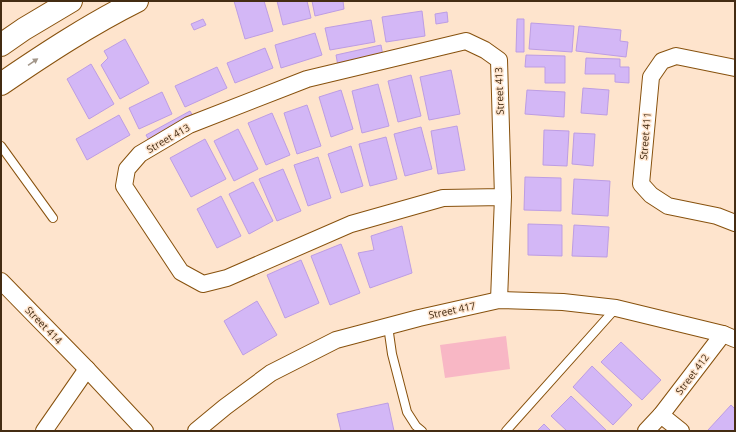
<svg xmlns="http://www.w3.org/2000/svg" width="736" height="432" viewBox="0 0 736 432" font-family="'Open Sans',sans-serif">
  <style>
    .green { fill: #f8b7c5 }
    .building { fill: #d3b7f6; stroke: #bd9de3 }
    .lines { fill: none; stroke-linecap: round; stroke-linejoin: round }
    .lane-casing { stroke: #87510d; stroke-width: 10 }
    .street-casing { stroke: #87510d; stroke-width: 18 }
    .secondary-casing { stroke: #87510d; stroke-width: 24 }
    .lane { stroke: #fff; stroke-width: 8 }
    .street { stroke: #fff; stroke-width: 16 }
    .secondary { stroke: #fff; stroke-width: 22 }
    .oneway { fill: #a29689 }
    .labels { text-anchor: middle; stroke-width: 3; stroke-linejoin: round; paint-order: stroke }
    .street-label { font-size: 10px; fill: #442c13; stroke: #fee4cd }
  </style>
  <rect width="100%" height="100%" fill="#fee4cd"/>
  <polygon class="green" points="506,336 510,369 445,378 440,345"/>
  <g class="building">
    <polygon points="234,1 264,1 273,31 245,39"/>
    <polygon points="277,1 307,1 311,18 283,25"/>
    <polygon points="312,1 343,1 344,9 315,16"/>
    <polygon points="422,11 425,36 386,42 382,17"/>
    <polygon points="447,12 448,22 436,24 435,14"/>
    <polygon points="203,19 206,25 194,30 191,24"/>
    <polygon points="517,19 524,19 524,52 516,52"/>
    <polygon points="371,20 375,42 330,50 325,28"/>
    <polygon points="531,23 574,26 572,52 529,49"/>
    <polygon points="579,26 621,30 620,41 628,42 626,57 576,51"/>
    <polygon points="315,33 322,55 281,68 275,45"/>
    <polygon points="125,39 149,83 120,99 101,65 108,58 104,51"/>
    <polygon points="381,45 383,56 338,66 336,55"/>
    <polygon points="265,48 273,68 235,83 227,63"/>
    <polygon points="526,55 565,56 565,83 545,83 545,67 525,67"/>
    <polygon points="586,58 620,59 620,67 629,67 629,83 615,82 615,74 585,74"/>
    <polygon points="91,64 114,104 89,119 67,79"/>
    <polygon points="217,67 227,88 185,107 175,86"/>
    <polygon points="451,70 460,114 429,120 420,77"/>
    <polygon points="411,75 421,116 398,122 388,81"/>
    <polygon points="378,84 389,126 362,133 352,91"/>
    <polygon points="583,88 609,90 607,115 581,113"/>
    <polygon points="341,90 353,129 331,137 319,97"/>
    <polygon points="527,90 565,92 564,117 525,114"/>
    <polygon points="162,92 172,114 139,129 129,108"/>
    <polygon points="307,105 321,146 297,154 284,113"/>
    <polygon points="190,111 194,118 150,142 146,135"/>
    <polygon points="272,113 290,155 266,165 248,123"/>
    <polygon points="119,115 130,135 87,160 76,139"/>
    <polygon points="457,126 465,170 438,174 431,131"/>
    <polygon points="421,127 432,169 405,176 394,134"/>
    <polygon points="238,129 258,169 234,181 214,141"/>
    <polygon points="544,130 569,131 567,166 543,165"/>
    <polygon points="574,133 595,134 593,166 572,164"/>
    <polygon points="386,137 397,179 370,186 359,144"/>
    <polygon points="205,139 226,179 191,197 170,158"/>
    <polygon points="351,146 363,186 341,193 328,154"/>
    <polygon points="318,157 331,198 308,206 294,165"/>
    <polygon points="283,169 301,211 277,221 259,179"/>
    <polygon points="525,177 561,178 561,211 524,210"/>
    <polygon points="574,179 610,181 608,216 572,214"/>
    <polygon points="253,182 273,221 249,234 229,194"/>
    <polygon points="221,196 241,236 217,248 197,209"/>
    <polygon points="528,224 562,225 562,256 528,255"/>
    <polygon points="574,225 609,227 607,257 572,256"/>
    <polygon points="402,226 412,273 370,288 358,253 374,250 371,236"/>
    <polygon points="341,244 360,293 330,305 311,256"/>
    <polygon points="301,260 319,303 285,318 267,275"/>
    <polygon points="257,301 277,335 243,355 224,321"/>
    <polygon points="621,342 661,380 642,400 601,362"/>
    <polygon points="592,366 632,405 613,425 573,387"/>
    <polygon points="571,396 607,431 567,431 551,416"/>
    <polygon points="388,403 394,431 341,431 337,414"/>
    <polygon points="731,405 735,409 735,431 709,431 708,430"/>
    <polygon points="544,424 551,431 537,431"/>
  </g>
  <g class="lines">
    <g class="lane-casing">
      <g id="lane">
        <polyline points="1,146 53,218"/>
        <polyline points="388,326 392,354 407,412 416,426 422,431"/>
        <polyline points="506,431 616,308"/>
      </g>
    </g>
    <g class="street-casing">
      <g id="street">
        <polyline points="735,68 676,56 662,61 651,77 641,184 651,195 668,206 717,216 735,223"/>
        <polyline points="1,281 87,369 145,431"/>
        <polyline points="499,300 503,197 499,60 485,50 466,41 307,79 189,125 140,154 127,169 124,186 181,272 203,284 227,278 351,224 443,198 503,197"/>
        <polyline points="661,415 681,431"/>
        <polyline points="44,431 87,369"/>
        <polyline points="196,431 225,407 271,373 336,340 419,318 499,300 563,302 616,308 723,334 735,339"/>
        <polyline points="646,431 661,415 723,334"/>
      </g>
    </g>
    <g class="secondary-casing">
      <g id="secondary">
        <polyline points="1,45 24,29 71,1"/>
        <path d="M 1,84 C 45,54 89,25 137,1"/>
      </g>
    </g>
    <use href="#lane" class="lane"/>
    <use href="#street" class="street"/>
    <use href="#secondary" class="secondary"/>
  </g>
  <defs><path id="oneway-solid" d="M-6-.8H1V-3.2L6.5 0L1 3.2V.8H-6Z"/></defs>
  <use class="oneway" href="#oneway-solid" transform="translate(33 62) rotate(-34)"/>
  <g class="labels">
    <g class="street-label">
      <text transform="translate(499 91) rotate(-92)" y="4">Street 413</text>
      <text transform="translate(645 136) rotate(-85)" y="4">Street 411</text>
      <text transform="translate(168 138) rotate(-30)" y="4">Street 413</text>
      <text transform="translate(452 310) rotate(-12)" y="4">Street 417</text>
      <text transform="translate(44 325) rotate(46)" y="4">Street 414</text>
      <text transform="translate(692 374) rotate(-53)" y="4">Street 412</text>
    </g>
  </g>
  <rect width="736" height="432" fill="none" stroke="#442c13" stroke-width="4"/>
</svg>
